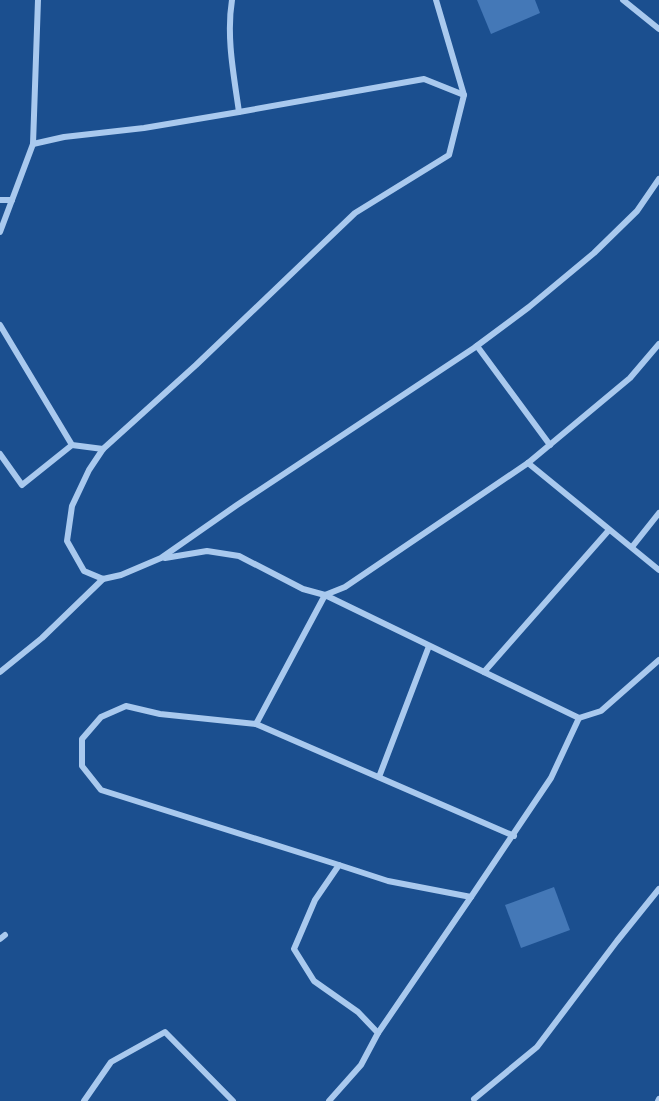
<svg xmlns="http://www.w3.org/2000/svg" width="659" height="1101" viewBox="0 0 659 1101" font-family="'Fira Sans',sans-serif">
  <style>
    .building { fill: #4478b7 }
    .lines { fill: none; stroke-linecap: round; stroke-linejoin: round }
    .minor { stroke: #a9c9ee; stroke-width: 6 }
  </style>
  <rect width="100%" height="100%" fill="#1b4f8f"/>
  <g class="building">
    <polygon points="477,0 535,0 540,13 491,34"/>
    <polygon points="554,887 570,930 521,948 505,905"/>
  </g>
  <g class="lines">
    <g class="minor">
      <path d="M 232,0 C 226,37 234,76 239,112"/>
      <polyline points="436,0 464,95 449,155 355,213 196,365 103,449 89,470 72,506 67,541 84,571 103,579 121,575 161,558 237,505 474,348 529,307 594,253 637,211 659,179"/>
      <polyline points="623,0 659,29"/>
      <polyline points="33,144 64,137 144,128 239,112 424,79 464,95"/>
      <polyline points="0,200 12,200"/>
      <polyline points="0,232 33,144 38,0"/>
      <polyline points="0,325 72,445 103,449"/>
      <polyline points="477,346 550,445"/>
      <polyline points="0,454 22,485 72,445"/>
      <polyline points="528,463 659,570"/>
      <polyline points="632,547 659,513"/>
      <polyline points="165,558 207,551 239,556 303,589 325,595 345,587 528,463 630,378 659,344"/>
      <polyline points="0,672 42,638 103,579"/>
      <polyline points="484,672 609,530"/>
      <polyline points="256,724 325,595 579,718 601,711 659,660"/>
      <polyline points="379,777 429,646"/>
      <polyline points="339,865 101,790 82,766 82,739 101,717 126,706 160,714 256,724 514,836"/>
      <polyline points="0,939 5,935"/>
      <polyline points="378,1033 471,897"/>
      <polyline points="474,1099 537,1047 617,941 659,889"/>
      <polyline points="84,1101 111,1062 165,1032 233,1101"/>
      <polyline points="329,1101 361,1065 378,1033 358,1012 314,981 294,949 315,900 339,865 388,881 471,897 551,778 579,718"/>
      <polyline points="658,1101 659,1099"/>
    </g>
  </g>
</svg>
